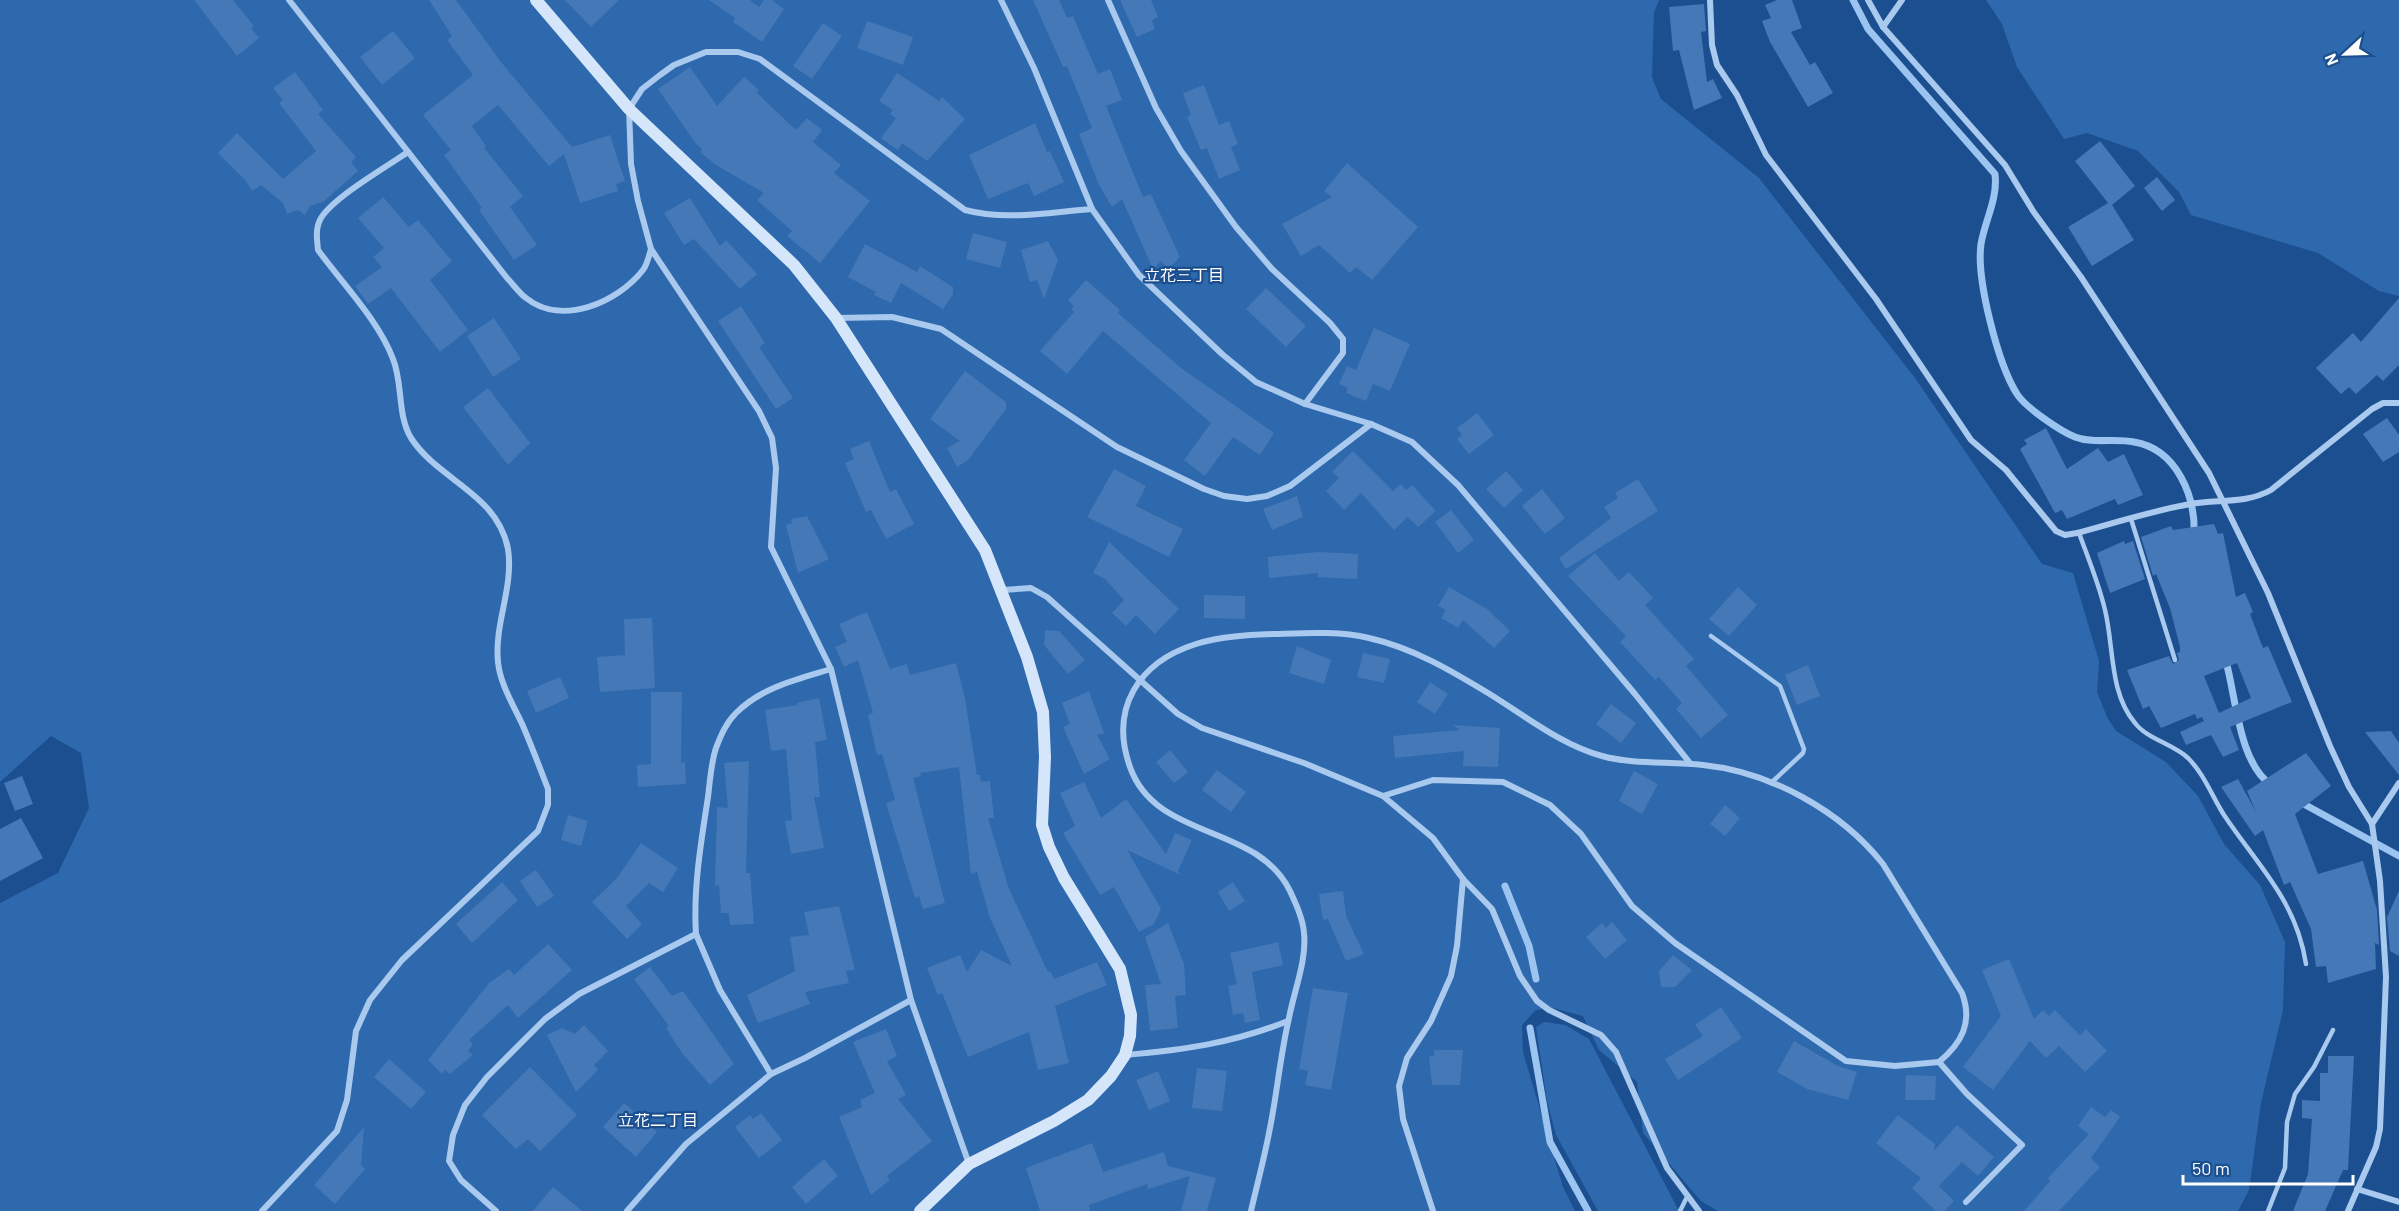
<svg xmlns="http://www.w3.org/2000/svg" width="2399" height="1211" viewBox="0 0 2399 1211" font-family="Barlow,'Noto Sans JP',sans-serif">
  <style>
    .green { fill: #2e69ad }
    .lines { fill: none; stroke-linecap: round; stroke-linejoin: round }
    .stream { stroke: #9cc4f0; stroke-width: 7 }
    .building { fill: #4478b7; fill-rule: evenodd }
    .lane { stroke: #a9c9ee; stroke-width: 4.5 }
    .street { stroke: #a9c9ee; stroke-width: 6 }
    .secondary { stroke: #d6e6fa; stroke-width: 12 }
    .labels { text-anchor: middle; stroke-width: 4.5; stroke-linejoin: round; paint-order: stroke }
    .neighbourhood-label { font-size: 16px; fill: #fff; stroke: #1b4f8f }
  </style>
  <rect width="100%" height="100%" fill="#1b4f8f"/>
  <g class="green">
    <polygon points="0,0 1659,0 1654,13 1652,77 1661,99 1759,178 1915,378 2042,564 2073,573 2099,661 2097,692 2107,717 2116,731 2166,762 2198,796 2224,844 2260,885 2285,942 2283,1010 2261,1103 2249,1190 2238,1211 1718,1211 1701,1201 1643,1133 1637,1082 1599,1050 1583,1016 1553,1008 1536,1010 1522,1025 1523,1052 1563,1187 1575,1211 0,1211 0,903 58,873 89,808 81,753 51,736 0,782"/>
    <polygon points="1986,0 2399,0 2399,296 2379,291 2318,253 2191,215 2179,192 2138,151 2087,133 2064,139 2017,67 2002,24"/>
    <polygon points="1544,1022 1565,1025 1589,1039 1679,1211 1598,1211 1556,1135 1547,1101 1536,1027"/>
  </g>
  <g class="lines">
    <g class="stream">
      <path d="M 1853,0 L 1868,29 L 1995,174 C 1998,199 1985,220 1981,244 C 1976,279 1998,364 2017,394 C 2025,407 2060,431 2075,437 C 2093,444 2115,438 2134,442 C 2177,449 2196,497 2194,536"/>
      <path d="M 2225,658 C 2236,694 2238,761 2270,784"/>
      <polyline points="2300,802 2399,856"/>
      <polyline points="1505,886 1529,946 1536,979"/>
      <polyline points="1530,1028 1550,1142 1588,1211"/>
    </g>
  </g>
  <g class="building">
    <polygon points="194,0 233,0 254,26 251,28 259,38 237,56"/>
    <polygon points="429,0 456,0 501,62 572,147 610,135 625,181 616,184 618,191 580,203 564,154 549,166 498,105 472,126 486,146 484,148 523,196 510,207 537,245 514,260 479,210 482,208 444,155 451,150 423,115 473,75 447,40 452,36"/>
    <polygon points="565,0 619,0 591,27"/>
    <polygon points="709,0 750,0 759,7 764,0 772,0 784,9 762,42 733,22 735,18"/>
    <polygon points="1033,0 1059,0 1067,18 1073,16 1098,74 1110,69 1122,100 1106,106 1143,197 1151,194 1180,257 1168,269 1161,261 1153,269 1122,199 1112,207 1098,183 1079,134 1092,128 1067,66 1063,67"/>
    <polygon points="1120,0 1151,0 1158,17 1152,20 1155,29 1137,37"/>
    <polygon points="1777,0 1792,0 1802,28 1791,32 1810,65 1815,62 1833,93 1808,107 1770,42 1762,21 1771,18 1765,5"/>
    <polygon points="1704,4 1706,31 1701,32 1707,82 1713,79 1722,98 1694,110 1679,50 1673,51 1669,7"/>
    <polygon points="867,21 913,37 903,65 857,48"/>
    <polygon points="823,23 842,36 812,79 793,66"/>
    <polygon points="393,31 415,58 382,85 360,57"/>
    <polygon points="690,67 717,106 744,77 759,90 757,93 796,130 807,118 822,130 813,142 841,165 834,173 870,201 820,263 787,236 792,231 757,200 764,193 716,165 700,152 702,149 696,144 658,89"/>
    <polygon points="295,72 323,110 318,114 356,157 351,162 358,171 323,202 310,206 305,215 298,210 287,214 283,203 261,185 252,191 246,181 218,153 237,133 283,179 316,151 279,103 283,100 273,88"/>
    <polygon points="897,73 939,101 942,97 965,119 927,161 902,143 898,150 881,138 896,118 890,114 893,110 879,101"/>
    <polygon points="1204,85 1219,125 1229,121 1238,144 1231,147 1240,170 1219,179 1207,148 1201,150 1187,117 1191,115 1183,93"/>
    <polygon points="1035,123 1047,152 1050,151 1064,182 1034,196 1028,183 988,199 969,155"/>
    <polygon points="2100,141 2135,186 2112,205 2134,240 2092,266 2068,227 2108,203 2075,161"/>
    <polygon points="1347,163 1418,227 1372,280 1356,267 1350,273 1319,245 1301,256 1282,224 1332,197 1324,191"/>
    <polygon points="2157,177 2175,200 2162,211 2144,188"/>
    <polygon points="383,197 409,227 418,220 452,261 430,280 468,330 440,352 391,288 368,304 355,286 382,267 373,257 384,248 358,218"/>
    <polygon points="690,198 720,246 726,240 757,274 740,289 694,239 684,245 664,213"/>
    <polygon points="973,233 1007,242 1000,268 966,259"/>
    <polygon points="1048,241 1058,260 1044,299 1037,280 1030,282 1021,250"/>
    <polygon points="865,244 917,272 920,266 953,287 953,294 943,309 901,283 891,303 874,295 876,292 848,277"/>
    <polygon points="1086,280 1120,310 1118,313 1181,368 1274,433 1260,455 1233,437 1205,476 1184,460 1211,423 1103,331 1067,374 1040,351 1074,312 1071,309 1074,306 1068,300"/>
    <polygon points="1266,288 1306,326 1286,347 1246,309"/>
    <polygon points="2399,298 2399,365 2383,381 2377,375 2356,394 2349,387 2341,394 2316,368 2353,333 2361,342"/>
    <polygon points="741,306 765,343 759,347 793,398 776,409 718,321"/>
    <polygon points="494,318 521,359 493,377 467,336"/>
    <polygon points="1374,328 1410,344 1390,391 1373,384 1366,401 1346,393 1348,388 1339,384 1347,366 1356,370"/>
    <polygon points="965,371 1006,402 1006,409 968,460 957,467 947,448 960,441 930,419"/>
    <polygon points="488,388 530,443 508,465 463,407"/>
    <polygon points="1477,413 1494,435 1469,454 1457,439 1462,435 1457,428"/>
    <polygon points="2387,418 2399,435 2399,452 2383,462 2363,434"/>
    <polygon points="2046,428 2067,469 2098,448 2108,462 2124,454 2143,495 2118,505 2115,499 2067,519 2062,510 2055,513 2020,449 2027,444 2024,440"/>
    <polygon points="869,441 890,492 896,489 914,524 886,539 871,510 866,512 845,463 854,459 850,449"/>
    <polygon points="1353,451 1393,491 1401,484 1406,490 1412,485 1436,511 1418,527 1408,517 1394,530 1361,493 1344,510 1326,491 1339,478 1332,472"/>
    <polygon points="1114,469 1146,486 1136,506 1183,529 1169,557 1087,517"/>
    <polygon points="1506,471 1523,490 1504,508 1486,489"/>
    <polygon points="1638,479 1658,511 1566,569 1559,558 1611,518 1604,507 1618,498 1615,493"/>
    <polygon points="1542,489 1565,518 1545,534 1522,506"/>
    <polygon points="1297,496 1303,517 1272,530 1263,509"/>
    <polygon points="1451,510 1474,540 1458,553 1435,522"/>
    <polygon points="807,516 829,559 798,573 786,525 792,523 791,519"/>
    <path d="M 2214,524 L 2218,534 L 2223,533 L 2236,597 L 2245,593 L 2253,612 L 2250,614 L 2263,648 L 2268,646 L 2292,702 L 2230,727 L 2239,750 L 2223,757 L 2211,735 L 2186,745 L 2180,732 L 2204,721 L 2202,717 L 2197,719 L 2195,714 L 2161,728 L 2149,706 L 2143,709 L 2127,670 L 2169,656 L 2173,664 L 2179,660 L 2177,653 L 2180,652 L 2180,647 L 2170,608 L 2156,574 L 2153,576 L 2141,537 L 2171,526 L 2173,530 ZM 2237,663 L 2251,698 L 2219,713 L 2204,676 Z"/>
    <polygon points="2124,541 2125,544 2133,541 2145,579 2110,593 2097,553"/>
    <polygon points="1109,542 1179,609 1155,634 1136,615 1126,626 1112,613 1124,600 1105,579 1093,573"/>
    <polygon points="1318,552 1358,554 1357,579 1318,577 1318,573 1269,578 1268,557"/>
    <polygon points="1595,553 1619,581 1629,572 1653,598 1645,605 1694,659 1686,666 1728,715 1701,738 1676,709 1682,703 1659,677 1655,680 1620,642 1626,636 1568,576"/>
    <polygon points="1449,587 1487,609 1510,631 1494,648 1463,620 1458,628 1441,618 1446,610 1438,606"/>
    <polygon points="1738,587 1757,605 1729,636 1709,619"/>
    <polygon points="1204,595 1245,596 1245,619 1204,618"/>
    <polygon points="867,612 890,669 907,664 910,675 956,663 965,698 977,775 980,775 981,782 990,781 994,818 988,818 1009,889 1048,972 1050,971 1054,979 1097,962 1107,985 1055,1006 1069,1063 1038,1070 1029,1032 968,1057 942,993 938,995 927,968 960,955 967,972 981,950 1012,966 990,918 977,872 971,874 959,767 920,773 921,776 913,778 945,903 923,909 919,896 915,898 886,803 895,800 882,754 877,755 868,715 873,713 858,660 844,667 835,647 847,642 839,624"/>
    <polygon points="652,618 655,688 600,692 597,657 625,655 624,619"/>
    <polygon points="1045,630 1059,631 1085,660 1068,674 1044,645"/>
    <polygon points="1297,646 1331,660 1324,684 1289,673"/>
    <polygon points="1363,653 1390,659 1384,683 1357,677"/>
    <polygon points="1808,665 1820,696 1797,705 1785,675"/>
    <polygon points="560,677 569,698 536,713 527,691"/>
    <polygon points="1430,682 1448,694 1435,714 1417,702"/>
    <polygon points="1089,691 1104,733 1097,735 1110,759 1084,774 1063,727 1070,724 1062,703"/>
    <polygon points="651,692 682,692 681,763 685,762 686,784 638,787 637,765 651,764"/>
    <polygon points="819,698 827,740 815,742 820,797 814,797 824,848 791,854 785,821 792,820 786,749 771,751 765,710 797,705 797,703"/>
    <polygon points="1611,704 1636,723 1621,743 1596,724"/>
    <polygon points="1453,725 1500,728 1498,767 1463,766 1464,751 1395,758 1393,736 1460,730"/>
    <polygon points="2391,731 2399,743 2399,775 2365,732"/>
    <polygon points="1170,750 1188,772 1174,783 1156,762"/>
    <polygon points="2306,753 2331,786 2295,814 2318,874 2363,861 2377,910 2379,945 2375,943 2376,969 2328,983 2326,966 2316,967 2311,929 2290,882 2284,885 2263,830 2255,836 2221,787 2238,779 2256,812 2247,791"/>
    <polygon points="749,761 746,873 750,873 754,924 730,925 729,913 721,913 719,885 715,886 717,807 728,808 724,763"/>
    <polygon points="1217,770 1246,792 1231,812 1202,790"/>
    <polygon points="1634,771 1658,784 1642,814 1619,801"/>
    <polygon points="22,776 33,804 15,811 4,783"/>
    <polygon points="1084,782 1101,818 1126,799 1166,854 1175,833 1192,840 1178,871 1181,875 1127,850 1161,909 1154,924 1139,932 1114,887 1100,895 1063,833 1075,826 1060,793"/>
    <polygon points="1725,805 1740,818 1725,836 1710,824"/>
    <polygon points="568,815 588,821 581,846 561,840"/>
    <polygon points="21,818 43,858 0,881 0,829"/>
    <polygon points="641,843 678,868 663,892 649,883 626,906 642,924 627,939 592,902 617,878"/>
    <polygon points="536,870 554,896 537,907 520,881"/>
    <polygon points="502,882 518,900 472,943 456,924"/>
    <polygon points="1233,882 1245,901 1229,911 1218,892"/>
    <polygon points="1343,891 1346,916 1364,954 1346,961 1328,919 1323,920 1319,894"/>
    <polygon points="2399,891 2399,956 2390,951 2387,917"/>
    <polygon points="839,906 855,970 846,971 849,983 805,992 810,1004 758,1023 747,995 795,971 790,937 809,935 804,912"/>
    <polygon points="1612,922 1627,940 1605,959 1586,937 1602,923 1606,928"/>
    <polygon points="1168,923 1184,964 1186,995 1175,996 1178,1028 1150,1031 1145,985 1161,984 1145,937"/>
    <polygon points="1278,942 1283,965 1252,972 1260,1020 1245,1023 1243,1013 1233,1015 1228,986 1237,984 1230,953"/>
    <polygon points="548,944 572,970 518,1018 508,1005 469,1040 473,1044 468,1051 473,1055 450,1074 445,1070 442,1074 428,1060 489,983 509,969 514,975"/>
    <polygon points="1673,955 1692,970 1675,987 1661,987 1659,971"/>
    <polygon points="2009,959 2034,1019 2043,1010 2049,1016 2055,1010 2080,1035 2086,1029 2107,1051 2085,1072 2059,1046 2046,1058 2030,1041 1993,1090 1963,1067 2001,1016 1982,970"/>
    <polygon points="650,967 672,996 683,991 734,1064 710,1085 682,1053 666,1028 669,1026 634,979"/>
    <polygon points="1313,988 1348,993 1331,1090 1305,1085 1308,1071 1299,1069"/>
    <polygon points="1721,1007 1742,1038 1678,1080 1665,1059 1703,1036 1695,1025"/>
    <polygon points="584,1025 608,1051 594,1065 598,1070 576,1092 547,1035 562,1028 575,1034"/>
    <polygon points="886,1029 897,1056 887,1061 906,1095 898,1099 932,1141 887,1176 890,1180 871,1195 839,1117 862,1107 860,1100 875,1093 853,1042"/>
    <polygon points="1794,1041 1838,1066 1857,1072 1848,1100 1807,1089 1777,1072"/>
    <polygon points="1434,1050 1463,1050 1460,1085 1432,1085 1429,1056 1434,1056"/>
    <polygon points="2328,1056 2354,1056 2348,1170 2343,1170 2325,1211 2293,1211 2308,1174 2312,1119 2302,1118 2302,1100 2320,1101 2320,1073 2328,1073"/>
    <polygon points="389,1059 426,1092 411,1109 374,1077"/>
    <polygon points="530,1067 577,1115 540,1151 528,1139 516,1149 482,1115"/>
    <polygon points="1197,1068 1227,1071 1222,1111 1192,1108"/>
    <polygon points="1158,1071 1170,1101 1149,1110 1136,1080"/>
    <polygon points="1906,1075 1936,1076 1935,1100 1905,1100"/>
    <polygon points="624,1103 657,1132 636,1157 603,1127"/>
    <polygon points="2091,1107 2105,1117 2111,1110 2120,1117 2091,1158 2100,1167 2059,1211 2024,1211 2050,1181 2048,1178 2089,1134 2078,1126"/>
    <polygon points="761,1113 782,1140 759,1158 735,1127 750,1115 753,1119"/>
    <polygon points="1898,1115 1935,1144 1934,1151 1957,1125 1994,1157 1978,1176 1962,1162 1939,1186 1954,1201 1944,1211 1936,1211 1912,1188 1921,1178 1876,1143"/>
    <polygon points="364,1127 361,1165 365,1169 335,1204 314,1185"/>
    <polygon points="1092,1143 1103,1172 1164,1152 1168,1166 1216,1178 1207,1211 1181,1211 1190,1176 1148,1189 1147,1184 1089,1205 1090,1211 1040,1211 1026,1168"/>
    <polygon points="824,1159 838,1176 806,1204 792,1187"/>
    <polygon points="553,1187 582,1211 533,1211"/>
  </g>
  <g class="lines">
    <g class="lane">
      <polyline points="2131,519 2175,660"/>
      <path d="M 2079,533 C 2088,558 2099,584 2105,610 C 2114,646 2109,693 2135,723 C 2147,739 2173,744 2188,758 C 2204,774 2212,796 2224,815 C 2258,866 2296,900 2306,964"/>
      <polyline points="1711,636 1780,686 1804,749 1803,753 1771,783"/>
      <polyline points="1680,1211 1687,1197"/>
      <polyline points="2268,1211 2285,1168 2287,1122 2295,1094 2314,1067 2333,1030"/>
    </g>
    <g class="street">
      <path d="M 289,0 L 507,278 C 513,284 519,293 526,298 C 562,327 618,302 643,270 C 647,265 649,256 651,249"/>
      <polyline points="1001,0 1034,68 1092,209 1139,275 1222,354 1256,382 1305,404 1371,424 1412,442 1458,485 1635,694 1690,763"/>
      <polyline points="1108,0 1156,108 1181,151 1236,227 1272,269 1330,323 1343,339 1343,353 1305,404"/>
      <path d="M 1710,0 L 1712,45 L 1717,65 L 1737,95 L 1766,155 L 1876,299 L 1971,440 L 2006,470 L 2056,531 L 2065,535 L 2077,533 C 2114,523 2152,511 2190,504 C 2218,499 2246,504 2271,490 L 2372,409 L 2383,403 L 2399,403"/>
      <polyline points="1868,0 1883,27 2005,165 2033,211 2081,277 2209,473 2268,593 2330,746 2349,787 2372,824 2380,881 2386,977 2380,1129 2376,1147 2348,1211"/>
      <polyline points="1883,27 1902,0"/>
      <polyline points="836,318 892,317 941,329 1117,447 1204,489 1224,496 1247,499 1267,496 1290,486 1371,424"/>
      <polyline points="1003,590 1031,588 1047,597 1178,714 1202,728 1304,763 1383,796 1433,838 1463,879 1492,909 1520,976 1537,1001 1549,1010 1601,1035 1616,1052 1667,1168 1699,1211"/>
      <polyline points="1383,796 1433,780 1503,782 1550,805 1581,834 1632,906 1675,943 1846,1061 1895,1066 1939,1062 1967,1094 2022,1145 1966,1202"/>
      <polyline points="2372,824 2399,783"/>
      <polyline points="696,934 720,990 771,1074"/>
      <path d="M 1125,1055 C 1184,1050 1233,1043 1288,1021"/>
      <path d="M 969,1164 L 911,1000 L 831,669 L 771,547 L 776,468 L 772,438 L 759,411 L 651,249 L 638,201 L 631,164 L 629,109 L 642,89 L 660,75 L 674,65 L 706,52 L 738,52 L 760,59 L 965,210 C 1006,221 1050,212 1092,209"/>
      <polyline points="2357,1189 2399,1202"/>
      <path d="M 262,1211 L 337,1131 L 347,1100 L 356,1031 L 370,1000 L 402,960 L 538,831 L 548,805 L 548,789 C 540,768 532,747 523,726 C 514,706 500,684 498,662 C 494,624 514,587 508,549 C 497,493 439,481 411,438 C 397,415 403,383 393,359 C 379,321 342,283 318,250 C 317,240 315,228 321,218 C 334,197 386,167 408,152"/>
      <path d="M 496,1211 L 461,1180 L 449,1161 L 453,1135 L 465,1105 L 487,1077 L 545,1019 L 579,994 L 696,934 C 693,889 701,842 708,797 C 710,781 711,763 716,748 C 721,735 726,723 736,713 C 762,687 798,679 831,669"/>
      <polyline points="627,1211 686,1144 771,1074 805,1058 911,1000"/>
      <path d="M 1251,1211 C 1257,1185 1264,1159 1269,1133 C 1277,1095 1280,1056 1289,1018 C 1294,991 1307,960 1304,933 C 1303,919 1296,904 1290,891 C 1257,823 1156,841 1130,767 C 1109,708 1139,662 1196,644 C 1221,636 1249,635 1275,634 C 1307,633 1339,631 1369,638 C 1413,648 1450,670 1488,693 C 1524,715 1561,745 1602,756 C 1635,765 1670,761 1703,765 C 1771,772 1841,811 1883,864 L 1962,993 C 1973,1022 1962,1043 1939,1062"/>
      <polyline points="1433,1211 1403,1119 1399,1086 1407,1058 1431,1021 1451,976 1457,946 1463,879"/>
    </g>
    <polyline class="secondary" points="536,0 629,109 794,265 836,318 985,550 1027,657 1043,712 1045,757 1042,825 1049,847 1064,878 1120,969 1131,1015 1130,1036 1125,1055 1111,1076 1088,1100 1054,1121 969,1164 920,1211"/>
  </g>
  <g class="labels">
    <g class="neighbourhood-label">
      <text x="1184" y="281">立花三丁目</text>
      <text x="658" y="1126">立花二丁目</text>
    </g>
  </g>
  <g transform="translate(2345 54) rotate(248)" stroke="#1b4f8f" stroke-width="4.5" paint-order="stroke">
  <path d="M0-4.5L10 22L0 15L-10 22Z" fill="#ffffff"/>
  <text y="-9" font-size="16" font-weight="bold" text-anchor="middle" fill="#ffffff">N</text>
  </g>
  <path d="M2183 1175v9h170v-9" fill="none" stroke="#ffffff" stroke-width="3"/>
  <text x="2192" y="1175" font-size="18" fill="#ffffff" stroke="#1b4f8f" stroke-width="4.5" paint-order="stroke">50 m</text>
</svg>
